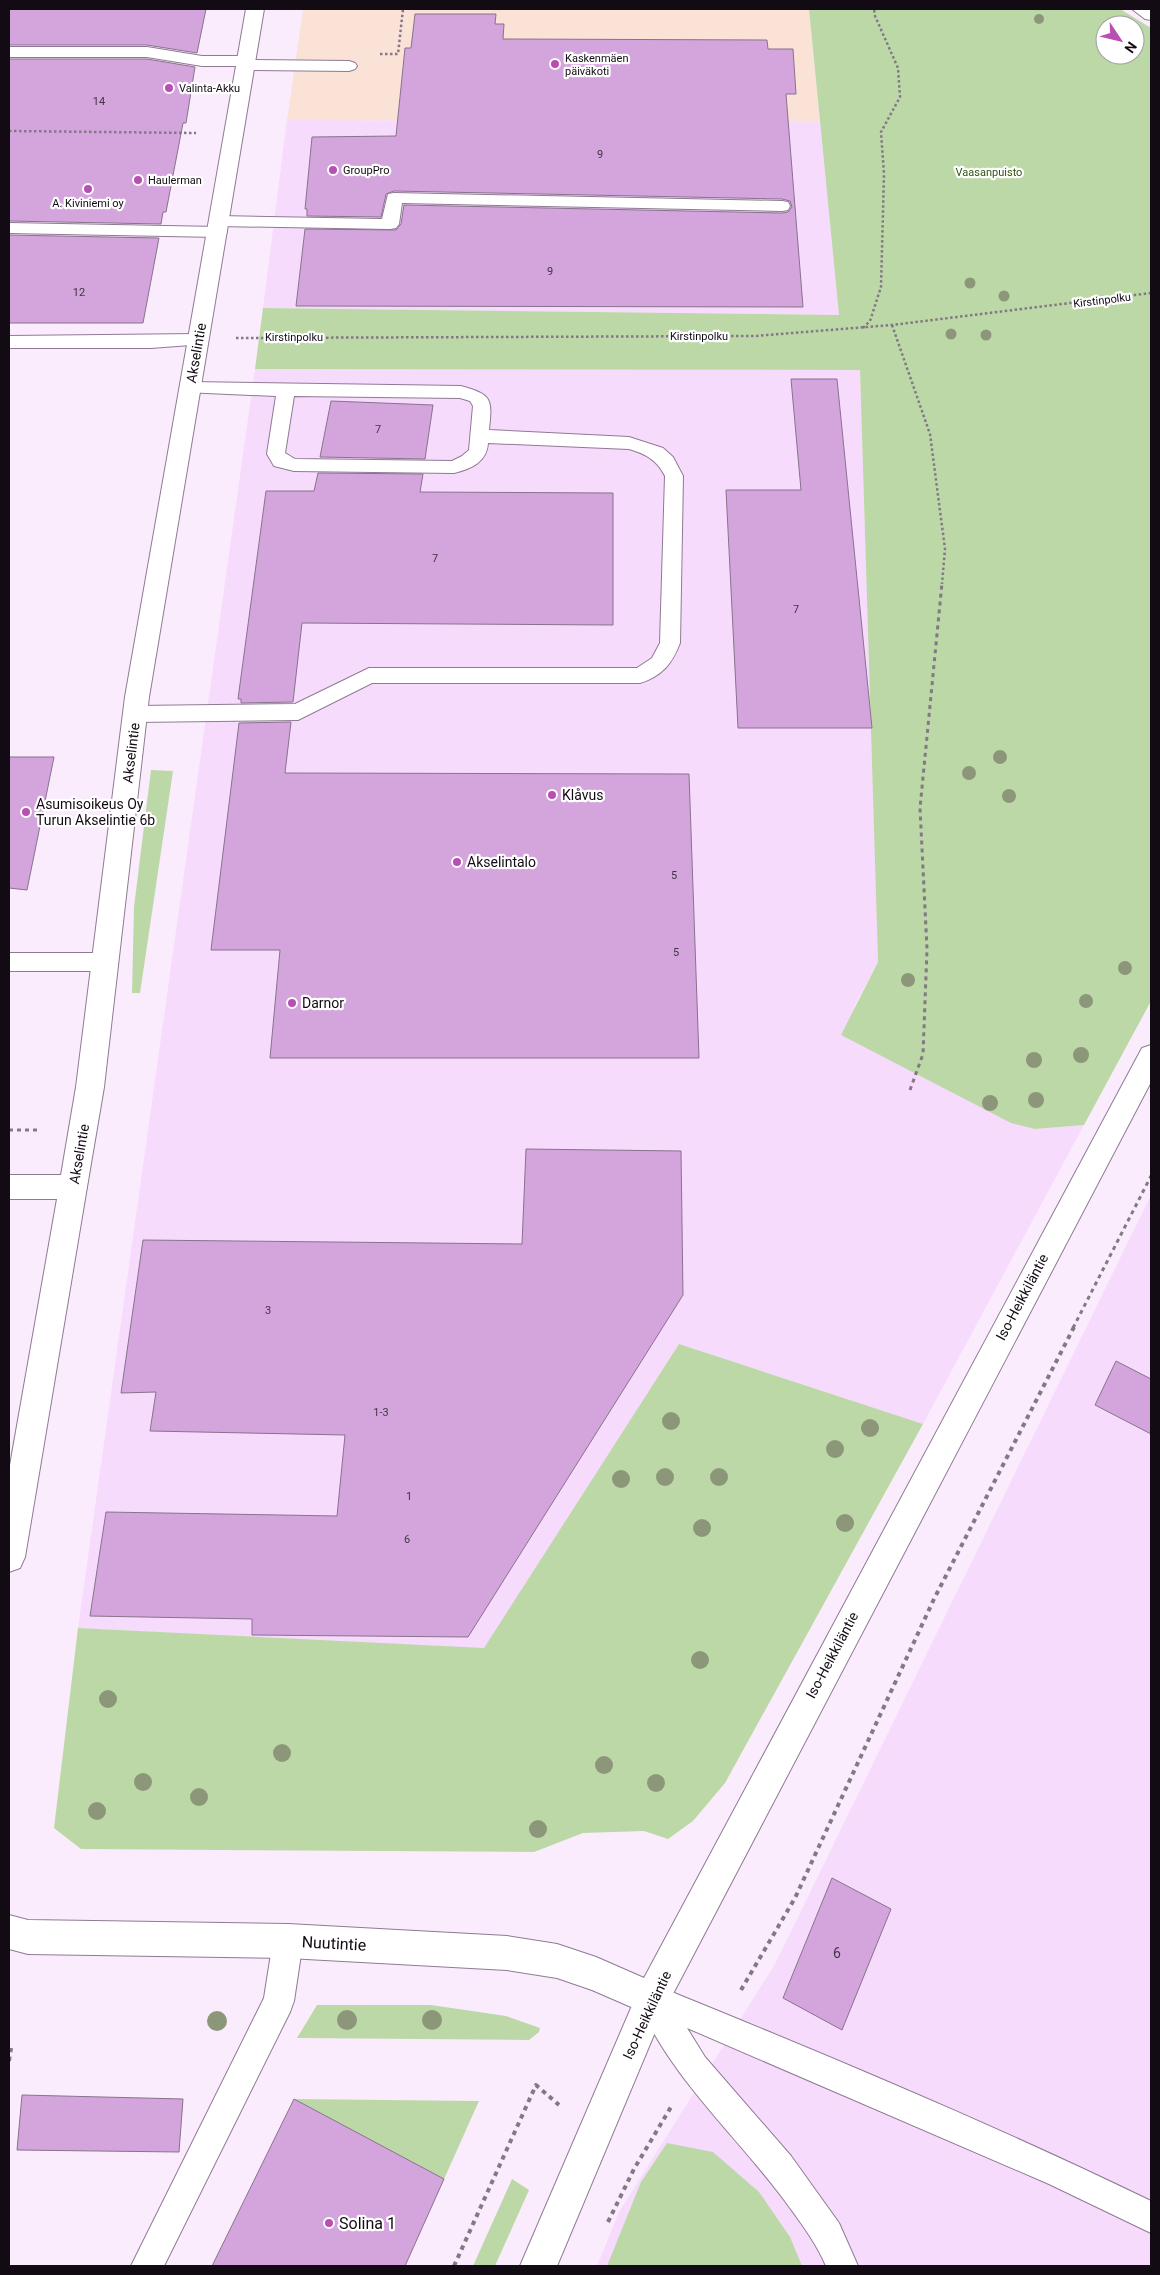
<svg xmlns="http://www.w3.org/2000/svg" width="1160" height="2275" viewBox="0 0 1160 2275" font-family="Roboto,sans-serif">
  <style>
    .built { fill: #f7dbfd }
    .education { fill: #fae2d7 }
    .green { fill: #bdd8a7; fill-rule: evenodd }
    .building { fill: #d4a5dd; stroke: #87738b }
    .lines { fill: none; stroke-linecap: round; stroke-linejoin: round }
    .service-casing { stroke: #8f7a93; stroke-width: 2 }
    .minor-casing { stroke: #8f7a93; stroke-width: 2 }
    .tertiary-casing { stroke: #8f7a93; stroke-width: 2 }
    .path-far2 { stroke: #837885; stroke-width: 2.5; stroke-dasharray: 2.5 2.5; stroke-linecap: butt }
    .path-far1 { stroke: #837885; stroke-width: 3; stroke-dasharray: 4 4; stroke-linecap: butt }
    .path { stroke: #837885; stroke-width: 4; stroke-dasharray: 4.5 4.5; stroke-linecap: butt }
    .service { fill: #fff; fill-rule: evenodd }
    .minor { fill: #fff; fill-rule: evenodd }
    .tertiary { fill: #fff; fill-rule: evenodd }
    .tree { fill: #8c977a }
    .poi-dot { fill: #b84fb2; stroke: #fff; stroke-width: 2 }
    .labels { text-anchor: middle; stroke-width: 4.5; stroke-linejoin: round; paint-order: stroke }
    .far-poi-label { font-size: 11px; fill: #130b14; stroke: #fff; text-anchor: start }
    .number-label { font-size: 11px; fill: #433246 }
    .far-park-label { font-size: 11px; fill: #32510e; stroke: #fff }
    .far-street-label { font-size: 11px; fill: #130b14; stroke: #fff }
    .street-label { font-size: 14px; fill: #130b14; stroke: #fff }
    .poi-label { font-size: 14px; fill: #130b14; stroke: #fff; text-anchor: start }
    .near-number-label { font-size: 14px; fill: #433246 }
    .near-street-label { font-size: 16px; fill: #130b14; stroke: #fff }
    .near-poi-label { font-size: 16px; fill: #130b14; stroke: #fff; text-anchor: start }
  </style>
  <rect width="100%" height="100%" fill="#faecfd"/>
  <g class="built">
    <polygon points="287,120 820,122 839,315 263,308"/>
    <polygon points="255,369 860,370 878,962 854,1007 1035,1129 1084,1125 923,1424 679,1344 484,1649 78,1628"/>
    <polygon points="1151,1195 1151,2266 597,2266 619,2212 775,1964"/>
  </g>
  <polygon class="education" points="303,9 809,9 820,122 287,120"/>
  <g class="green">
    <path d="M 809,9 L 1120,9 L 1151,28 L 1151,1001 L 1084,1125 L 1035,1129 L 1011,1123 L 841,1035 L 878,962 L 860,370 L 255,369 L 263,308 L 839,315 ZM 1105,25 L 1135,25 L 1135,55 L 1105,55 Z"/>
    <polygon points="151,770 173,771 140,993 132,993 134,907"/>
    <polygon points="679,1344 923,1424 725,1783 693,1821 668,1839 644,1831 583,1833 534,1852 81,1849 54,1828 78,1628 484,1648"/>
    <polygon points="317,2005 431,2005 506,2016 540,2028 539,2032 529,2040 297,2038"/>
    <polygon points="294,2099 479,2101 444,2179"/>
    <polygon points="667,2143 713,2152 759,2192 790,2237 802,2266 607,2266 641,2182"/>
    <polygon points="512,2179 529,2190 495,2266 473,2266"/>
  </g>
  <g class="building">
    <polygon points="9,9 206,9 197,53 147,45 9,45"/>
    <polygon points="415,14 496,14 495,24 504,24 503,39 767,40 768,49 793,49 796,94 786,94 803,307 296,306 305,229 396,230 401,224 404,205 782,213 788,212 792,207 790,201 782,199 394,191 386,194 381,217 307,216 307,209 305,209 312,137 396,136 405,48 411,48"/>
    <polygon points="9,59 147,59 195,67 186,123 183,123 166,212 163,212 161,224 9,221"/>
    <polygon points="9,235 159,238 143,323 9,323"/>
    <polygon points="791,379 837,379 872,728 738,728 726,490 801,490"/>
    <polygon points="331,401 433,405 425,459 320,457"/>
    <polygon points="318,473 423,474 420,492 613,493 613,625 302,623 293,702 241,703 241,699 238,699 266,491 314,491"/>
    <polygon points="291,722 285,773 689,774 699,1058 270,1058 280,950 211,950 239,723"/>
    <polygon points="9,757 54,757 27,890 9,888"/>
    <polygon points="526,1149 681,1151 683,1295 468,1637 252,1635 252,1619 90,1616 106,1512 337,1516 345,1435 150,1431 156,1392 121,1393 143,1240 522,1244"/>
    <polygon points="1116,1361 1151,1379 1151,1434 1095,1405"/>
    <polygon points="832,1878 891,1909 842,2030 783,1998"/>
    <polygon points="22,2095 183,2099 179,2152 17,2150"/>
    <polygon points="294,2099 444,2179 405,2266 212,2266"/>
  </g>
  <g class="lines">
    <g class="service-casing">
      <g id="service">
        <polygon points="9,47 147,47 202,56 246,56 253,60 349,61 355,63 357,66 355,69 349,71 245,70 238,66 202,66 147,57 9,57"/>
        <polygon points="394,193 782,201 788,202 790,206 788,210 782,211 402,203 399,224 396,228 390,229 219,226 213,225 210,221 213,217 219,216 382,219 388,194"/>
        <polygon points="9,223 218,227 224,228 227,232 224,236 218,237 9,233"/>
        <polygon points="198,334 204,336 207,340 204,344 151,348 9,348 9,336"/>
        <path d="M 190,382 L 461,386 C 493,395 492,399 489,430 L 629,437 L 663,448 L 673,457 L 683,476 L 680,643 C 672,664 662,676 640,683 L 372,683 L 298,720 L 136,722 L 129,719 L 126,714 L 129,709 L 136,706 L 295,704 L 369,668 L 637,668 L 652,658 L 660,643 L 665,476 C 657,460 646,454 629,449 L 488,443 C 487,462 471,469 454,473 L 294,471 L 274,466 L 267,454 L 276,396 L 184,392 L 181,388 L 184,384 ZM 294,396 L 460,398 L 470,401 L 473,406 L 469,450 L 462,456 L 452,461 L 295,459 L 285,453 Z"/>
        <polygon points="9,953 105,953 113,956 116,962 113,968 105,971 9,971"/>
        <polygon points="288,1926 298,1931 303,1941 294,2001 290,2012 164,2266 131,2266 264,1998 273,1941 278,1931"/>
        <path d="M 652,1984 C 820,2052 988,2122 1151,2201 L 1151,2233 L 1049,2184 L 687,2028 L 705,2057 L 791,2156 L 839,2223 L 858,2266 L 826,2266 C 817,2245 804,2227 790,2208 C 740,2138 670,2079 637,1999 L 641,1988 Z"/>
      </g>
    </g>
    <g class="minor-casing">
      <g id="minor">
        <polygon points="246,9 264,9 149,697 104,1087 87,1187 83,1196 73,1199 63,1196 59,1187 76,1087 125,697"/>
        <polygon points="652,1982 664,1987 669,1999 557,2266 520,2266 640,1987"/>
      </g>
    </g>
    <g class="tertiary-casing">
      <g id="tertiary">
        <polygon points="1132,9 1151,9 1151,20 1145,19"/>
        <polygon points="1151,1045 1151,1082 664,2011 652,2016 592,1990 557,1978 507,1970 288,1958 28,1954 9,1949 9,1915 28,1920 288,1924 507,1936 557,1944 596,1957 644,1978 1142,1048"/>
        <polygon points="9,1175 73,1175 83,1178 87,1187 25,1557 20,1568 9,1572 9,1471 57,1199 9,1199"/>
      </g>
    </g>
    <g class="path-far2">
      <polyline points="380,54 398,54 403,9"/>
      <polyline points="9,131 196,133"/>
      <polyline points="892,325 930,434 945,549 942,584"/>
      <polyline points="863,328 870,321 881,287 884,174 881,132 900,97 898,68 875,16 874,9"/>
      <polyline points="236,338 755,336 892,325 1151,293"/>
    </g>
    <g class="path-far1">
      <polyline points="910,1090 923,1054 927,949 920,808 942,583"/>
      <polyline points="9,1130 40,1130"/>
      <polyline points="1073,1328 1151,1176"/>
    </g>
    <g class="path">
      <polyline points="741,1990 795,1898 934,1599 1074,1327"/>
      <polyline points="9,2061 11,2048"/>
      <polyline points="608,2222 634,2169 671,2107"/>
      <polyline points="454,2266 536,2085 559,2105"/>
    </g>
    <use href="#service" class="service"/>
    <use href="#minor" class="minor"/>
    <use href="#tertiary" class="tertiary"/>
  </g>
  <g class="tree">
    <circle cx="1039" cy="19" r="5"/>
    <circle cx="970" cy="283" r="5.5"/>
    <circle cx="1004" cy="296" r="5.5"/>
    <circle cx="951" cy="334" r="5.5"/>
    <circle cx="986" cy="335" r="5.5"/>
    <circle cx="1000" cy="757" r="7"/>
    <circle cx="969" cy="773" r="7"/>
    <circle cx="1009" cy="796" r="7"/>
    <circle cx="1125" cy="968" r="7"/>
    <circle cx="908" cy="980" r="7"/>
    <circle cx="1086" cy="1001" r="7"/>
    <circle cx="1081" cy="1055" r="8"/>
    <circle cx="1034" cy="1060" r="8"/>
    <circle cx="1036" cy="1100" r="8"/>
    <circle cx="990" cy="1103" r="8"/>
    <circle cx="671" cy="1421" r="9"/>
    <circle cx="870" cy="1428" r="9"/>
    <circle cx="835" cy="1449" r="9"/>
    <circle cx="665" cy="1477" r="9"/>
    <circle cx="719" cy="1477" r="9"/>
    <circle cx="621" cy="1479" r="9"/>
    <circle cx="845" cy="1523" r="9"/>
    <circle cx="702" cy="1528" r="9"/>
    <circle cx="700" cy="1660" r="9"/>
    <circle cx="108" cy="1699" r="9"/>
    <circle cx="282" cy="1753" r="9"/>
    <circle cx="604" cy="1765" r="9"/>
    <circle cx="143" cy="1782" r="9"/>
    <circle cx="656" cy="1783" r="9"/>
    <circle cx="199" cy="1797" r="9"/>
    <circle cx="97" cy="1811" r="9"/>
    <circle cx="538" cy="1829" r="9"/>
    <circle cx="347" cy="2020" r="10"/>
    <circle cx="432" cy="2020" r="10"/>
    <circle cx="217" cy="2021" r="10"/>
  </g>
  <g class="poi-dot">
    <circle cx="555" cy="64" r="5"/>
    <circle cx="169" cy="88" r="5"/>
    <circle cx="333" cy="170" r="5"/>
    <circle cx="138" cy="180" r="5"/>
    <circle cx="88" cy="189" r="5"/>
    <circle cx="552" cy="795" r="5"/>
    <circle cx="26" cy="812" r="5"/>
    <circle cx="457" cy="862" r="5"/>
    <circle cx="292" cy="1003" r="5"/>
    <circle cx="329" cy="2223" r="5"/>
  </g>
  <g class="labels">
    <g class="far-poi-label">
      <text x="565" y="62">Kaskenmäen<tspan x="565" dy="13">päiväkoti</tspan></text>
      <text x="179" y="92">Valinta-Akku</text>
      <text x="343" y="174">GroupPro</text>
      <text x="148" y="184">Haulerman</text>
      <text x="88" y="207" text-anchor="middle">A. Kiviniemi oy</text>
    </g>
    <g class="number-label">
      <text x="99" y="105">14</text>
      <text x="600" y="158">9</text>
      <text x="550" y="275">9</text>
      <text x="79" y="296">12</text>
      <text x="378" y="433">7</text>
      <text x="435" y="562">7</text>
      <text x="796" y="613">7</text>
      <text x="674" y="879">5</text>
      <text x="676" y="956">5</text>
      <text x="268" y="1314">3</text>
      <text x="381" y="1416">1-3</text>
      <text x="409" y="1500">1</text>
      <text x="407" y="1543">6</text>
    </g>
    <g class="far-park-label">
      <text x="989" y="176">Vaasanpuisto</text>
    </g>
    <g class="far-street-label">
      <text transform="translate(1102 300) rotate(-7)" y="4">Kirstinpolku</text>
      <text x="699" y="340">Kirstinpolku</text>
      <text x="294" y="341">Kirstinpolku</text>
    </g>
    <g class="street-label">
      <text transform="translate(196 353) rotate(-80)" y="5">Akselintie</text>
      <text transform="translate(131 753) rotate(-83)" y="5">Akselintie</text>
      <text transform="translate(79 1154) rotate(-80)" y="5">Akselintie</text>
      <text transform="translate(1022 1297) rotate(-62)" y="5">Iso-Heikkiläntie</text>
      <text transform="translate(832 1655) rotate(-62)" y="5">Iso-Heikkiläntie</text>
      <text transform="translate(647 2015) rotate(-65)" y="5">Iso-Heikkiläntie</text>
    </g>
    <g class="poi-label">
      <text x="562" y="800">Klåvus</text>
      <text x="36" y="809">Asumisoikeus Oy<tspan x="36" dy="16">Turun Akselintie 6b</tspan></text>
      <text x="467" y="867">Akselintalo</text>
      <text x="302" y="1008">Darnor</text>
    </g>
    <g class="near-number-label">
      <text x="837" y="1958">6</text>
    </g>
    <g class="near-street-label">
      <text transform="translate(334 1943) rotate(3)" y="6">Nuutintie</text>
    </g>
    <g class="near-poi-label">
      <text x="339" y="2229">Solina 1</text>
    </g>
  </g>
  <rect width="1160" height="2275" fill="none" stroke="#130b14" stroke-width="20"/>
  <g transform="translate(1120 40) rotate(125)"><circle r="24" fill="#ffffff" stroke="#a19da1"/>
  <path d="M0-4L9 19L0 12L-9 19Z" fill="#b84fb2"/>
  <text y="-8" font-size="14" font-weight="bold" text-anchor="middle" fill="#130b14">N</text>
  </g>
</svg>
